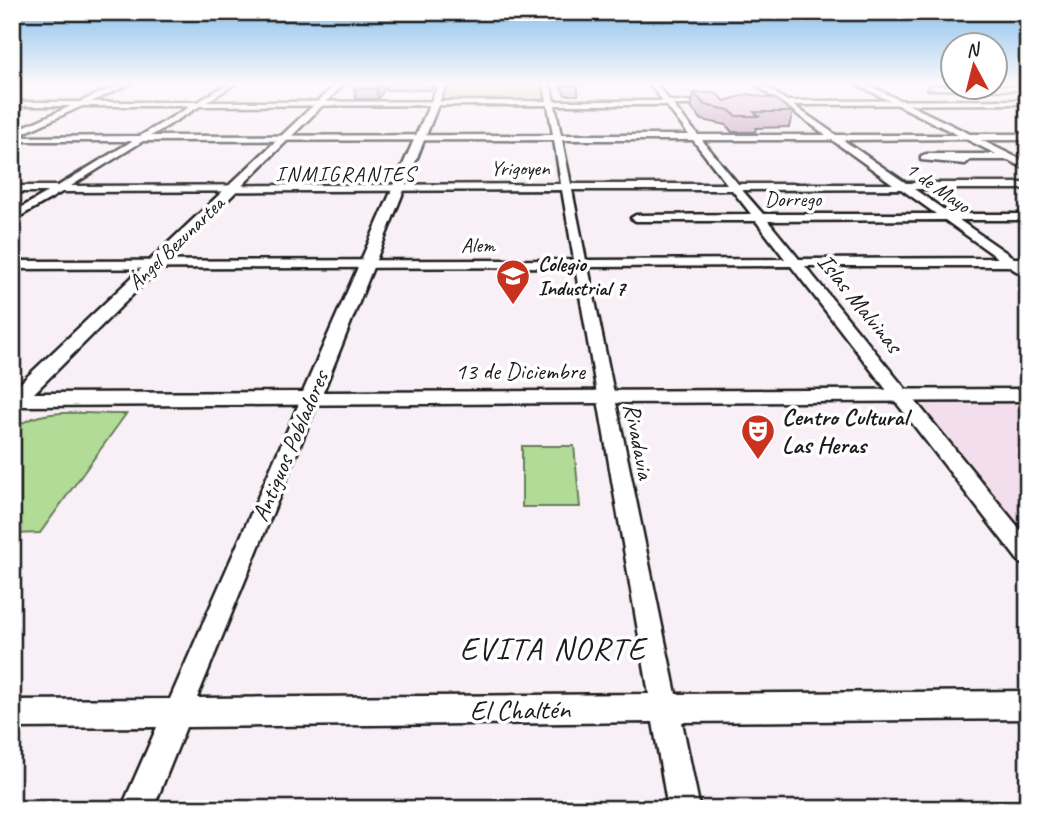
<svg xmlns="http://www.w3.org/2000/svg" width="1040" height="821" viewBox="0 0 1040 821" font-family="Caveat,sans-serif">
  <style>
    .built { fill: #f2deed }
    .green { fill: #b2db97; stroke: #677c5a; stroke-width: 2 }
    .lines { fill: none; stroke-linecap: round; stroke-linejoin: round }
    .minor-casing { stroke: #1c1c1c; stroke-width: 5 }
    .tertiary-casing { stroke: #1c1c1c; stroke-width: 5 }
    .minor { fill: #fff; fill-rule: evenodd }
    .tertiary { fill: #fff; fill-rule: evenodd }
    .wall { fill: #c29bb9; stroke: #1c1c1c; stroke-width: 2 }
    .shaded-wall { fill: #9e7e96; stroke: #1c1c1c; stroke-width: 2 }
    .building { fill: #e1b4d7; stroke: #1c1c1c; stroke-width: 2 }
    .labels { text-anchor: middle; stroke-width: 7; stroke-linejoin: round; paint-order: stroke }
    .far-street-label { font-size: 21px; fill: #1c1c1c; stroke: #fff }
    .far-neighbourhood-label { font-size: 21px; letter-spacing: 2px; fill: #1c1c1c; stroke: #fff }
    .far-poi-label { font-size: 21px; font-weight: bold; fill: #1c1c1c; stroke: #fff; text-anchor: start }
    .street-label { font-size: 24px; fill: #1c1c1c; stroke: #fff }
    .poi-label { font-size: 24px; font-weight: bold; fill: #1c1c1c; stroke: #fff; text-anchor: start }
    .near-street-label { font-size: 28px; fill: #1c1c1c; stroke: #fff }
    .near-neighbourhood-label { font-size: 32px; letter-spacing: 2px; fill: #1c1c1c; stroke: #fff }
  </style>
  <rect width="100%" height="100%" fill="#f9f0f7"/>
  <filter id="ink" filterUnits="userSpaceOnUse"><feTurbulence type="fractalNoise" baseFrequency=".0143" numOctaves="2"/><feDisplacementMap in="SourceGraphic" scale="14" xChannelSelector="R" yChannelSelector="G"/><feConvolveMatrix kernelMatrix="1 2 1 2 8 2 1 2 1" color-interpolation-filters="sRGB"/></filter>
  <g filter="url(#ink)">
    <polygon class="built" points="1028,395 1028,555 901,396"/>
    <g class="green">
      <polygon points="444,83 542,83 545,100 437,101"/>
      <path d="M 126,414 L 40,533 L 12,534 L 12,431 C 38,404 91,415 126,414 Z"/>
      <polygon points="522,446 574,446 580,507 522,507"/>
    </g>
    <g class="lines">
      <g class="minor-casing">
        <g id="minor">
          <polygon points="18,83 27,83 12,89 12,85"/>
          <path d="M 123,83 L 131,83 L 91,102 L 198,102 L 229,83 L 236,83 L 207,102 L 547,101 L 544,83 L 550,83 L 554,101 L 663,101 L 649,83 L 655,83 L 670,101 L 718,102 L 716,105 L 673,105 L 698,135 L 826,135 L 784,105 L 756,104 L 758,101 L 778,101 L 754,83 L 761,83 L 787,101 L 1028,100 L 1028,104 L 793,105 L 836,135 L 969,135 L 966,139 L 843,140 L 906,183 L 1028,183 L 1028,189 L 914,189 L 950,214 L 1028,214 L 1028,220 L 959,220 L 1014,258 L 1028,258 L 1028,266 L 1024,266 L 1028,268 L 1028,278 L 1008,266 L 805,266 L 1028,539 L 1028,565 L 1020,563 L 791,266 L 588,267 L 676,694 L 1028,691 L 1028,719 L 682,722 L 700,809 L 668,809 L 653,722 L 186,727 L 153,809 L 121,809 L 157,727 L 12,728 L 12,700 L 170,699 L 301,399 L 310,394 L 319,399 L 197,698 L 649,694 L 575,267 L 12,269 L 12,261 L 574,260 L 562,190 L 62,192 L 12,221 L 12,213 L 48,192 L 12,192 L 12,186 L 58,186 L 132,141 L 12,141 L 12,132 L 71,106 L 12,106 L 12,102 L 80,102 ZM 548,105 L 553,135 L 151,136 L 200,106 ZM 555,105 L 666,105 L 689,135 L 561,135 ZM 82,106 L 191,106 L 140,136 L 15,137 ZM 554,140 L 561,184 L 71,186 L 143,141 ZM 562,140 L 693,140 L 727,184 L 571,184 ZM 702,140 L 832,140 L 893,184 L 738,184 ZM 901,189 L 936,214 L 763,214 L 742,190 ZM 572,190 L 732,190 L 751,214 L 636,215 L 631,218 L 636,221 L 756,221 L 785,259 L 586,260 ZM 945,220 L 998,258 L 799,259 L 768,221 Z"/>
          <polygon points="930,86 1028,86 1028,90 928,89"/>
          <polygon points="926,154 1007,154 1011,157 1007,160 970,160 965,164 921,160 921,156"/>
        </g>
      </g>
      <g class="tertiary-casing">
        <g id="tertiary">
          <polygon points="337,83 345,83 34,393 303,392 439,83 447,83 323,392 1028,389 1028,401 21,406 12,409 12,391"/>
          <polygon points="854,83 864,83 970,134 1028,134 1028,140 981,140 1028,163 1028,170"/>
        </g>
      </g>
      <use href="#minor" class="minor"/>
      <use href="#tertiary" class="tertiary"/>
    </g>
    <g class="wall">
      <polygon points="359,83 434,83 431,90 384,90 378,99 356,99 354,89"/>
      <polygon points="559,83 578,83 578,95 565,95"/>
      <polygon points="694,93 725,101 793,112 789,127 756,128 755,132 732,132 726,125 702,120 691,108"/>
    </g>
    <polygon class="shaded-wall" points="381,83 383,83 384,90 378,99 376,89"/>
    <g class="building">
      <polygon points="359,83 381,83 376,89 354,89"/>
      <polygon points="564,83 578,83 578,85 565,85"/>
      <polygon points="694,93 716,93 725,101 747,94 775,99 793,112 754,112 759,116 736,116 729,110 705,105"/>
    </g>
  </g>
  <linearGradient id="sky" x2="0" y2="1"><stop stop-color="#85bfec"/><stop offset="0.42" stop-color="#fcf8fb"/><stop offset="1" stop-color="#fcf8fb" stop-opacity="0"/></linearGradient>
  <rect width="1040" height="198" fill="url(#sky)"/>
  <defs>
    <g id="school-pin" transform="scale(1.75)"><path d="M0 17L-7.5 6A9.5 9.5 0 1 1 7.5 6Z" fill="#c8321e" stroke="#fff"/><path d="M0-5L7-2L0 1L-7-2ZM-4 1L0 2.5L4 1V4Q0 6-4 4Z" fill="#fff"/></g>
    <g id="theatre-pin" transform="scale(1.75)"><path d="M0 17L-7.5 6A9.5 9.5 0 1 1 7.5 6Z" fill="#c8321e" stroke="#fff"/><path d="M-5-5.5Q0-4 5-5.5V0Q5 5 0 6Q-5 5-5 0ZM-3.3-2.5H-1v1.5H-3.3ZM1-2.5H3.3v1.5H1ZM-2.8 1Q0 5.5 2.8 1Z" fill="#fff"/></g>
  </defs>
  <g fill-rule="evenodd">
    <use href="#school-pin" x="513" y="276"/>
    <use href="#theatre-pin" x="758" y="431"/>
  </g>
  <g class="labels">
    <g class="far-street-label">
      <text x="520" y="175">Yrigoyen</text>
      <text transform="translate(938 187) rotate(35)" y="7">1 de Mayo</text>
      <text x="793" y="206">Dorrego</text>
      <text transform="translate(176 243) rotate(-44)" y="7">Ángel Bezunartea</text>
      <text x="478" y="252">Alem</text>
    </g>
    <g class="far-neighbourhood-label">
      <text x="346" y="181">INMIGRANTES</text>
    </g>
    <g class="far-poi-label">
      <text x="538" y="271">Colegio<tspan x="538" dy="24">Industrial 7</tspan></text>
    </g>
    <g class="street-label">
      <text transform="translate(860 303) rotate(51)" y="8">Islas Malvinas</text>
      <text x="520" y="379">13 de Diciembre</text>
      <text transform="translate(639 441) rotate(79)" y="8">Rivadavia</text>
      <text transform="translate(290 446) rotate(-67)" y="8">Antiguos Pobladores</text>
    </g>
    <g class="poi-label">
      <text x="782" y="425">Centro Cultural<tspan x="782" dy="28">Las Heras</tspan></text>
    </g>
    <g class="near-street-label">
      <text transform="translate(520 709) rotate(-1)" y="10">El Chaltén</text>
    </g>
    <g class="near-neighbourhood-label">
      <text x="553" y="659">EVITA NORTE</text>
    </g>
  </g>
  <rect width="1040" height="821" fill="none" stroke="#fff" stroke-width="42"/>
  <rect x="21" y="21" width="998" height="779" fill="none" stroke="#1c1c1c" stroke-width="2.5" filter="url(#ink)"/>
  <g transform="translate(974 66) rotate(353)"><circle r="33" fill="#ffffff" stroke="#a4a4a4" stroke-width="2"/>
  <path d="M0-5L12 26L0 18L-12 26Z" fill="#c8321e"/>
  <text y="-10" font-size="19" font-weight="bold" text-anchor="middle" fill="#1c1c1c">N</text>
  </g>
</svg>
